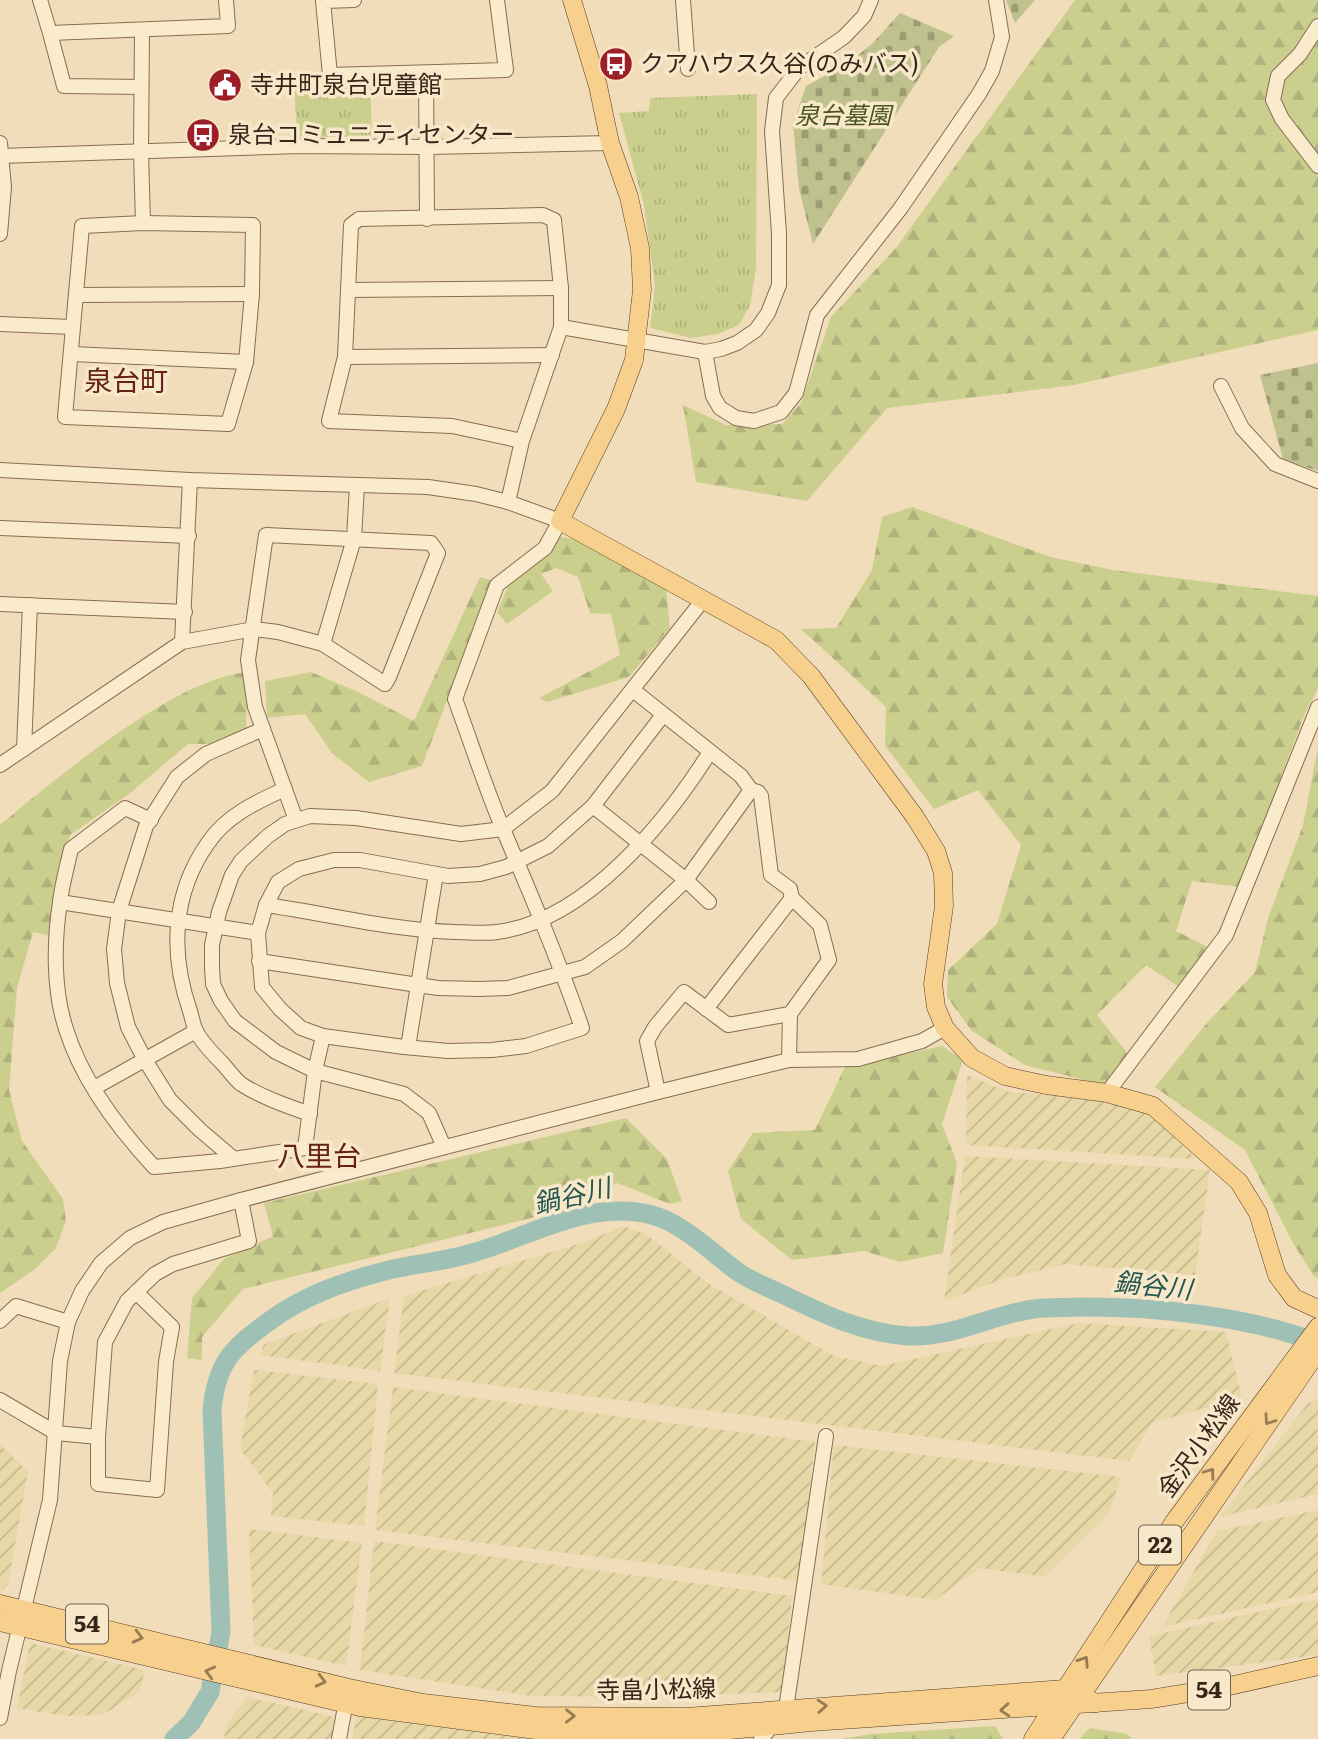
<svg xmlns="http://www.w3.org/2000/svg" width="1318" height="1739" viewBox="0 0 1318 1739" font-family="Literata,'Noto Sans JP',serif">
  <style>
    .farmland { fill: url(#farmland-furrows) }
    .forest { fill: url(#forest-firs) }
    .cemetery { fill: url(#cemetery-stones) }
    .park { fill: url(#park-tufts) }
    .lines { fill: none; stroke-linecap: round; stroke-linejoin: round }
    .river { stroke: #9fc1b5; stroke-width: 19 }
    .minor-casing { stroke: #886c53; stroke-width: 16 }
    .major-casing { stroke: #553b29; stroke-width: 19 }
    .minor { stroke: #fbebcd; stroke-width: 14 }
    .major { stroke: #f8d08d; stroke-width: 18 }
    .oneway { stroke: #977b54 }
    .labels { text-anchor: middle; stroke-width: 7; stroke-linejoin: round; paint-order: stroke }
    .shield { fill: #f8e8ca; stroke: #70604f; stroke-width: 2 }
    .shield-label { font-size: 23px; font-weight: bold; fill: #36261a }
    .poi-label { font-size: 24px; fill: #36261a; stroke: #f8e8ca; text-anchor: start }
    .park-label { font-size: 24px; font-style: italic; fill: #4a541f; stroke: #f8e8ca }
    .street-label { font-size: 24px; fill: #36261a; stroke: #f8e8ca }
    .water-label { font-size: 26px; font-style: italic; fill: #275751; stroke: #f8e8ca }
    .quarter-label { font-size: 28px; fill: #662216; stroke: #f8e8ca }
  </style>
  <defs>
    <pattern id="farmland-furrows" width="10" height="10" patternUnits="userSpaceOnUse" patternTransform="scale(1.75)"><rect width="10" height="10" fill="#e7d8a7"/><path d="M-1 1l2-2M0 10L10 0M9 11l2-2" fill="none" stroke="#c7b98f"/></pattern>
    <pattern id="forest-firs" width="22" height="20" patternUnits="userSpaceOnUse" patternTransform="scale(1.75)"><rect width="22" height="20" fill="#cbcf8e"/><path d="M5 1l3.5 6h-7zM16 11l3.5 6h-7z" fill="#afb27a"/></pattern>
    <pattern id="cemetery-stones" width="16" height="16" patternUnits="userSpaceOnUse" patternTransform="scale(1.75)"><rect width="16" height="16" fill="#bfc28e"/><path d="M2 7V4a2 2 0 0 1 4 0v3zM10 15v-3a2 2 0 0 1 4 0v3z" fill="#9c9d73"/></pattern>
    <pattern id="park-tufts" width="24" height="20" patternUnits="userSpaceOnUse" patternTransform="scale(1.75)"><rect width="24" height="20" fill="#cbcf8e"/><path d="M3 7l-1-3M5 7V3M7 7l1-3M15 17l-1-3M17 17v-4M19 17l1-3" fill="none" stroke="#afb27a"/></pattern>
  </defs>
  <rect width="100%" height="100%" fill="#f1ddba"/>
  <g class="farmland">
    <polygon points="967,1075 1009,1092 1108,1100 1147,1110 1196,1159 966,1145"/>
    <polygon points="965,1156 1210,1170 1195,1275 1066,1264 1003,1279 944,1301"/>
    <polygon points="624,1226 647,1235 709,1284 834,1356 882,1366 1079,1323 1226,1332 1242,1398 1152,1423 1129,1461 394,1373 404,1296 585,1242"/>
    <polygon points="390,1298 380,1371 261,1355 263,1345"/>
    <polygon points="254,1370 378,1384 364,1526 271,1516 273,1493 240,1449"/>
    <polygon points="393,1387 815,1442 799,1581 375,1530"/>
    <polygon points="1318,1400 1318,1494 1220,1517 1308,1403"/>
    <polygon points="0,1444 28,1472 8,1584 2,1590 0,1590"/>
    <polygon points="834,1445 1121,1477 1108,1515 1044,1577 980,1568 935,1600 821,1584"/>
    <polygon points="1318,1510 1318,1592 1162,1627 1217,1531"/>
    <polygon points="249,1529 362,1543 346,1666 254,1645"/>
    <polygon points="374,1541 792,1596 782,1692 649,1697 532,1696 360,1670"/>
    <polygon points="1318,1599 1318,1655 1156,1676 1149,1636"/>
    <polygon points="30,1643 145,1670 139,1692 102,1715 65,1716 17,1708"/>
    <polygon points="247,1697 331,1716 335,1722 332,1739 223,1739 229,1721"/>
    <polygon points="356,1716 534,1739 353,1739"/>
  </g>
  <g class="forest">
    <polygon points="1075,0 1318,0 1318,330 1074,385 887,408 807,501 696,482 683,405 726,425 782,424 801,403 831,317 896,248"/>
    <polygon points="912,507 1051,557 1113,570 1318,596 1318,689 1305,713 1240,887 1192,881 1176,931 1210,948 1179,987 1146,965 1097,1015 1128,1054 1104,1085 1025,1065 972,1031 947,997 948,970 997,924 1021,845 978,790 934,809 885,746 886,707 801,629 836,628 872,570 882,517"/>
    <polygon points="560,537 576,539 666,589 670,628 629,677 547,702 539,698 620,655 611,614 590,613 578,577 556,568 541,574 553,591 507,624 497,612 508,586"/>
    <polygon points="480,577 493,581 422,766 369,782 332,753 305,714 267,718 265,681 311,672 358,692 414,721"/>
    <path d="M 248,672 L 246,729 L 211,744 L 188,744 L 129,794 L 70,835 L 56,894 L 51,936 L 33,932 L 17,988 L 9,1090 L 22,1141 L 63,1199 L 66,1221 L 56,1248 L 35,1269 L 0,1293 L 0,825 C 58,777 175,678 248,672 Z"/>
    <polygon points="1318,747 1318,1277 1315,1278 1293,1243 1245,1150 1155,1087 1207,1023 1255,972 1268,918 1303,825"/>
    <polygon points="942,1046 963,1060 942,1124 957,1163 943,1253 900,1262 864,1251 792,1260 741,1219 728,1171 753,1133 815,1130 845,1067"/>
    <polygon points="626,1118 667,1159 682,1201 670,1204 617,1183 535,1217 243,1289 202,1337 202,1360 187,1358 192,1298 224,1259 273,1236 264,1203"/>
    <polygon points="995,1726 1003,1739 840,1739 871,1734"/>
    <polygon points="1090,1728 1127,1734 1133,1739 1079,1739"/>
  </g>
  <g class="cemetery">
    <polygon points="1006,0 1035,0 1015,23"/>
    <polygon points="900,13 954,36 939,47 813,244 799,189 793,124 806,86 847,64 873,43"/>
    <polygon points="1318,363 1318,471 1283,459 1260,375"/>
  </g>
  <g class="park">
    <polygon points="370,81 372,137 297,137 294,83"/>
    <polygon points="757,94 756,268 750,305 739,325 718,334 691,338 650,328 655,286 644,205 619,113 649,111 650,98"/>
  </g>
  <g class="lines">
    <path class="river" d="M 174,1739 L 191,1723 L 210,1692 L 221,1632 L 212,1411 C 216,1364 231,1349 268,1322 C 303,1296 342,1282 385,1271 C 412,1264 441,1262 469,1254 C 528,1238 589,1198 652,1215 C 683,1223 712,1253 738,1272 C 751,1281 767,1287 782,1294 C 823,1314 862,1333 909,1336 C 952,1338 991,1315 1034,1309 C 1048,1307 1062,1308 1077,1307 C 1150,1306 1249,1316 1318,1343"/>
    <g class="minor-casing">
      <g id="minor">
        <polyline points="40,0 50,33 228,26 226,0"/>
        <polyline points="354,0 323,1 330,75 506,70 497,0"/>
        <polyline points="683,0 688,69"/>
        <polyline points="1318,26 1300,54 1278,76 1273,100 1282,119 1318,166"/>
        <polyline points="142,30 141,152 143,223"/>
        <polyline points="50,33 64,86 141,87"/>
        <polyline points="426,73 427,219"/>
        <polyline points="0,143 4,187 0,234"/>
        <polyline points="0,156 299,146 428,147 610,143"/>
        <polygon points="143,223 253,225 252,294 246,362 228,424 65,417 82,226"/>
        <polyline points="348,290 561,288"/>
        <polyline points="76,295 252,294"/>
        <polyline points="0,324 72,327"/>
        <polyline points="561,327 705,352 721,349 737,343 756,330 768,313 779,285 779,234 772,131 776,98 799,68 844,37 864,16 871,0"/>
        <polyline points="705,352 713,396 720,408 736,418 754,421 781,412 796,393 817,315 900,209 979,94 992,71 1002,37 996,0"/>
        <polyline points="72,354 246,362"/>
        <polyline points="345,357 552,355"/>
        <polyline points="1221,386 1242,428 1275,464 1318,481"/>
        <path d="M 0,470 L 190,480 L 428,487 L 476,494 L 508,502 L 560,521 L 545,548 L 497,585 L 455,699 C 471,742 485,787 503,829 C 531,895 559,961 582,1028 L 526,1046 L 492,1050 L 448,1051 L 404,1047 L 323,1036 L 301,1028 L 280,1009 L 262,987 L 258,933 L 266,905 L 278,882 L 299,869 L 334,860 L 360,860 L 448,876 L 480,874 L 506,867 L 548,846 L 593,806 L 663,715"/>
        <polyline points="508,502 522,441 561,327 561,288 554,220 543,215 359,219 351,225 345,357 329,421 452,426 522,441"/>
        <polyline points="0,528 189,536"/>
        <polyline points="0,604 185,612"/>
        <polyline points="182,642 190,480"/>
        <polyline points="323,644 354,539 357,485"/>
        <polyline points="24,749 30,605"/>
        <polyline points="0,765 182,642 254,629 278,632 323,644 385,684 389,677 438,553 431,543 266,535 248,660 255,707 263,729"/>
        <path d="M 285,789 C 256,802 226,816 208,843 C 172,894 170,954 190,1011 C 192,1017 193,1025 196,1031 C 202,1043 214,1055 223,1064 C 229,1071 235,1079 241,1084 C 261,1097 287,1106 310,1114"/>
        <polyline points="593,806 686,880 709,902"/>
        <path d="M 151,820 L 125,808 L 71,849 C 67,867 62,884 60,902 C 54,941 53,990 66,1029 C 82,1081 117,1127 154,1167 L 220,1161 L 305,1148 L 315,1071 L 323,1036"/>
        <polyline points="60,902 258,933"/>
        <path d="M 266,905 C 329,914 391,930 455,932 C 468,932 483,934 497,932 C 586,921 665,823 710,752"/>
        <polyline points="259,961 438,988 479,989 508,988 585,967 622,941 686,880 751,790 741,776 633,690"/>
        <polyline points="706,1009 792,898"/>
        <polyline points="408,1047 436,874"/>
        <polyline points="789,1060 790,1014"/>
        <polyline points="94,1088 196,1031"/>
        <polyline points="658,1092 647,1041 655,1027 684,992 728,1025 790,1014 829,960 820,925 792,898 790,889 771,875 761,796 758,792 751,790"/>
        <polyline points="1107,1093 1226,935 1318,707"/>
        <polyline points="444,1147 429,1113 404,1094 315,1071 276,1052 235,1021 221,1001 213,984 212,967 212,945 219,912 232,875 241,861 268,836 285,824 310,816 356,818 461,834 503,829 552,791 703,600"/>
        <polyline points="233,1158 200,1130 170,1100 145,1060 128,1027 117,983 114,949 119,911 146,826 177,777 206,754 263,729 296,820"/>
        <polyline points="136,1292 172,1327 166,1362 157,1490 98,1484 98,1437 105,1342 127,1301 155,1274 173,1264 249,1241 241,1200"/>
        <polyline points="0,1321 16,1306 68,1322"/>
        <polyline points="0,1400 56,1433 98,1437"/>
        <polyline points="0,1718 9,1671 50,1500 60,1361 68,1322 82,1291 101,1263 130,1238 163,1222 241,1200 658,1092 789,1060 858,1059 922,1041 945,1028"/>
        <polyline points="339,1739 347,1696"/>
        <polyline points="761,1739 786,1709 826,1436"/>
      </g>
    </g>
    <g class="major-casing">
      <g id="major">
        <polyline points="572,0 598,86 610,143 629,197 640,248 642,290 634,360 616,409 560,521 776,640 811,676 915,817 936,851 943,873 944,906 933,984 936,1007 945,1028 972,1058 1005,1076 1046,1085 1107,1093 1153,1106 1239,1182 1258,1213 1277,1275 1294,1298 1318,1309"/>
        <polyline points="0,1604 349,1688 423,1703 536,1716 686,1717 1065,1689 1096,1703"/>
        <polyline points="0,1622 360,1707 536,1730 624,1733 720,1731 811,1722 1151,1699 1225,1687 1318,1666"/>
        <polyline points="1033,1739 1174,1522 1318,1327"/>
        <polyline points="1051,1739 1318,1351"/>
      </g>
    </g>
    <use href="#minor" class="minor"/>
    <use href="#major" class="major"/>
  </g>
  <defs><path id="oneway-chevron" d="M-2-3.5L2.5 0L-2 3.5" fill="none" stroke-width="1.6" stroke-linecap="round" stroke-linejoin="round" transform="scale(1.75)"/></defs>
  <g class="oneway">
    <use href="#oneway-chevron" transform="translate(1269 1420) rotate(125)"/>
    <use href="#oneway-chevron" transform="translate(1210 1473) rotate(-54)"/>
    <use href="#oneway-chevron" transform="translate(138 1637) rotate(14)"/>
    <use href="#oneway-chevron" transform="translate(1084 1661) rotate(-57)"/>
    <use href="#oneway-chevron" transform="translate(210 1672) rotate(-166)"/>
    <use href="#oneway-chevron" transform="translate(321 1681) rotate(14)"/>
    <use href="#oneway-chevron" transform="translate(822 1706) rotate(-4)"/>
    <use href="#oneway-chevron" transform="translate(1005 1710) rotate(176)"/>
    <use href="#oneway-chevron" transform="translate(570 1716) rotate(1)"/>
  </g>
  <defs>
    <g id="bus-disc" transform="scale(1.75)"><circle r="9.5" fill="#9c1f28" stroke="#f8e8ca"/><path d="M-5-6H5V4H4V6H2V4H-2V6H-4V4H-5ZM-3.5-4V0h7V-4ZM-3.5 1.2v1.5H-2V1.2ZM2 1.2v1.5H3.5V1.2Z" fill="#fff"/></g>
    <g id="civic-disc" transform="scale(1.75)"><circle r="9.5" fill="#9c1f28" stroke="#f8e8ca"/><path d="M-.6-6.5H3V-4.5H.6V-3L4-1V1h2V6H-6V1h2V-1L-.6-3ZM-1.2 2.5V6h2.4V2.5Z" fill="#fff"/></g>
  </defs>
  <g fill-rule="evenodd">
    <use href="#bus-disc" x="616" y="64"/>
    <use href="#civic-disc" x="225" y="85"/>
    <use href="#bus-disc" x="203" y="135"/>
  </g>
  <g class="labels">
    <g class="shield">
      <rect x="1139" y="1525.5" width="42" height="39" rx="5"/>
      <rect x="66" y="1604.5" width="42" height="39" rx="5"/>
      <rect x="1188" y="1670.5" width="42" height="39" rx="5"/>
    </g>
    <g class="shield-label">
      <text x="1160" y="1553">22</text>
      <text x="87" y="1632">54</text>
      <text x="1209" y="1698">54</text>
    </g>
    <g class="poi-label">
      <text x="640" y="72">クアハウス久谷(のみバス)</text>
      <text x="250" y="93">寺井町泉台児童館</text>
      <text x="228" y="143">泉台コミュニティセンター</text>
    </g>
    <g class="park-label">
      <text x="843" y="124">泉台墓園</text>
    </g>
    <g class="street-label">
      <text transform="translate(1199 1446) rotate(-54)" y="8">金沢小松線</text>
      <text transform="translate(656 1690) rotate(-1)" y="8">寺畠小松線</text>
    </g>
    <g class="water-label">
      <text transform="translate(572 1196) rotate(-13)" y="9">鍋谷川</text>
      <text transform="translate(1153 1286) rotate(6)" y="9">鍋谷川</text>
    </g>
    <g class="quarter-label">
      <text x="126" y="391">泉台町</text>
      <text x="319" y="1166">八里台</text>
    </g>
  </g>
</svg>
